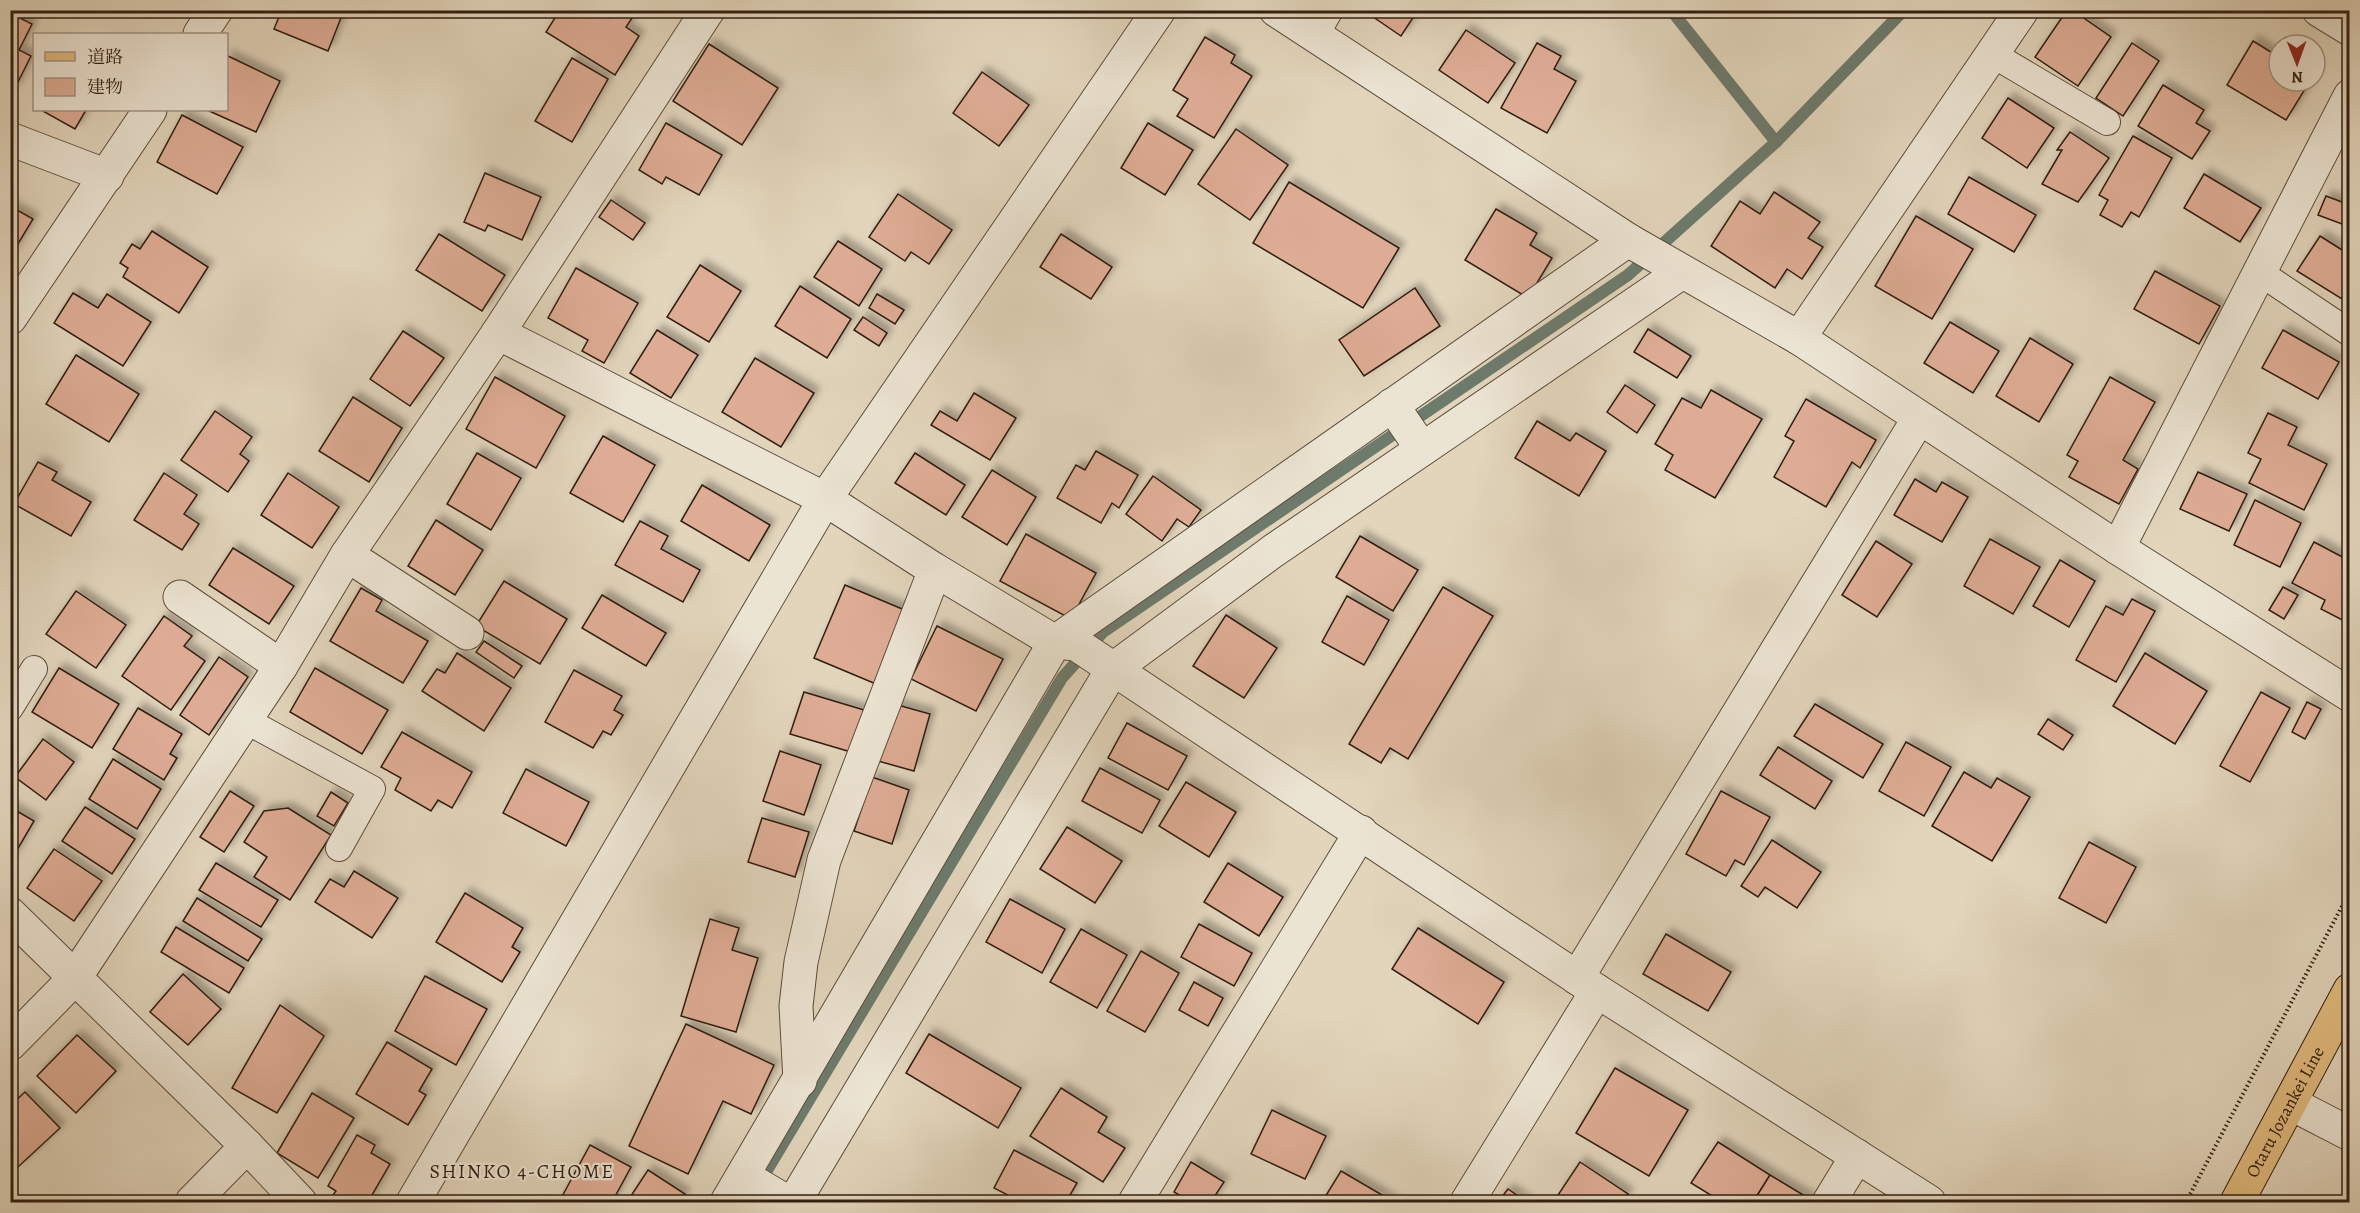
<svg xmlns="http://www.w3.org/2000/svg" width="2360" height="1213" viewBox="0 0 2360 1213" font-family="Alegreya,'Noto Serif JP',serif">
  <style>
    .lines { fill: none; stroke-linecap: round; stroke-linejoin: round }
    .stream { stroke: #6d7b6d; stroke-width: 12 }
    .building { fill: #deac95; stroke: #301e11; stroke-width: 1.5; filter: url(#shadow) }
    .lane-casing { stroke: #5c4c3c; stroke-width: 28 }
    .street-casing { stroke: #5c4c3c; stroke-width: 35 }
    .primary-casing { stroke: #301e11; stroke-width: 35 }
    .path { stroke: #301e11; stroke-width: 4; stroke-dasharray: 1.5 3; stroke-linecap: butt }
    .lane { stroke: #ece4d3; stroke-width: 26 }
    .street { stroke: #ece4d3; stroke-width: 33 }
    .primary { stroke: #e1ba7e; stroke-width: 33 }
    .labels { text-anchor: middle; stroke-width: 4.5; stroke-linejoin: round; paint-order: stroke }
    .street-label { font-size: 18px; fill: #301e11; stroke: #ece4d3 }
    .neighbourhood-label { font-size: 20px; letter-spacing: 1.5px; fill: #301e11; stroke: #ece4d3 }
  </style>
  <defs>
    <filter id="shadow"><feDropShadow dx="5.5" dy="-5.5" stdDeviation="3" flood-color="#0004"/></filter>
  </defs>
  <rect width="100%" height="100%" fill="#e2d5bc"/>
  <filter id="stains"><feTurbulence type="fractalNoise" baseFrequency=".00333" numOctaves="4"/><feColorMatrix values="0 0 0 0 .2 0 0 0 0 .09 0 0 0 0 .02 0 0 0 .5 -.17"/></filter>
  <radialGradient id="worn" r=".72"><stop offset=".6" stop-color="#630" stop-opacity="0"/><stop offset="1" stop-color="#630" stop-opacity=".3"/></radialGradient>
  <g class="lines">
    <g class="stream">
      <polyline points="1776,142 1904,10"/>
      <polyline points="748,1202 1062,678 1103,632 1628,275 1776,142 1671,10"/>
    </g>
  </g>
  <g class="building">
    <polygon points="282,10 344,10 328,51 274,29"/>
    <polygon points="560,10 599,10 610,18 615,10 620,10 632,18 626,27 639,36 615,75 546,32"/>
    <polygon points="1363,10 1418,10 1401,36"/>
    <polygon points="2067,10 2072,10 2111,37 2078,86 2035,57"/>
    <polygon points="10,13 32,24 19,50 31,56 14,90 10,88"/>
    <polygon points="1466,30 1515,63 1488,103 1439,70"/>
    <polygon points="1205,37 1235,55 1231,63 1252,76 1214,138 1177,116 1188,99 1173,90"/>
    <polygon points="2253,41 2279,57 2279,81 2310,81 2286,120 2227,85"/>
    <polygon points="1537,43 1561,56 1554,69 1576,81 1547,133 1501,108"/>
    <polygon points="2132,43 2159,61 2123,116 2096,98"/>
    <polygon points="709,44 778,88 742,145 673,101"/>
    <polygon points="226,55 280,81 256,132 207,110 226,110"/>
    <polygon points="572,58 608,79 572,142 535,121"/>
    <polygon points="982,72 1029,105 999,146 953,113"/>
    <polygon points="2163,85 2204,110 2196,123 2210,131 2192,159 2138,126"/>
    <polygon points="2008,98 2054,128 2027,168 1982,138"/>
    <polygon points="41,110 86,110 75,129"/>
    <polygon points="182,115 243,147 217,194 157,162"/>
    <polygon points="666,123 722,155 699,195 666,177 662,184 639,170"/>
    <polygon points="1148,123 1193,150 1165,195 1121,168"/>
    <polygon points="1236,129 1288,165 1250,220 1198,184"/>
    <polygon points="2070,132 2109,158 2078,202 2042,184 2062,150 2057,150"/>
    <polygon points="2133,136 2172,158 2139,217 2131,212 2122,227 2100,215 2108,200 2099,195"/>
    <polygon points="485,173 541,197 522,240 488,225 485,231 464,222"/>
    <polygon points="2204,174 2261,208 2240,242 2184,208"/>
    <polygon points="1969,177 2036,215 2014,252 1948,214"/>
    <polygon points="1289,182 1399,248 1363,308 1253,243"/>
    <polygon points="1774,192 1820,222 1808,238 1823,247 1802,279 1787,269 1775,288 1711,246 1740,201 1760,214"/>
    <polygon points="898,194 952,230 929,264 911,252 905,261 869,237"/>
    <polygon points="2326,196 2350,205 2350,227 2318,215"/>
    <polygon points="611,200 645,223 633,240 599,217"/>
    <polygon points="10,206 33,219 10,257"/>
    <polygon points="1496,209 1537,233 1530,245 1552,258 1528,298 1465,260"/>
    <polygon points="1916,216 1973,249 1932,319 1875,286"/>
    <polygon points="152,231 208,267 179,313 123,277 128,268 120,263 132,244 140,249"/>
    <polygon points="439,234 505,275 482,311 416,270"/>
    <polygon points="1061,234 1112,267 1091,299 1040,267"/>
    <polygon points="2320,236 2350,255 2350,304 2297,271"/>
    <polygon points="838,241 882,269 859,306 814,277"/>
    <polygon points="700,265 741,291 709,342 667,317"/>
    <polygon points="576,268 638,303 604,363 582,351 588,340 548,318"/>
    <polygon points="2155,271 2220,306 2199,344 2134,309"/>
    <polygon points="800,286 851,319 827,358 775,326"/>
    <polygon points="1415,288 1440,326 1364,376 1339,340"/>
    <polygon points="73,293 98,308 107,294 151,322 123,366 54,323"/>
    <polygon points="877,294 904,310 895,324 869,308"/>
    <polygon points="863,317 887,333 879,346 854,330"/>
    <polygon points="1950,322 1999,351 1973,393 1924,363"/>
    <polygon points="1648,329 1691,356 1677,378 1634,352"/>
    <polygon points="657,330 698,355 671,398 630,373"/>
    <polygon points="2283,330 2339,362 2318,399 2262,368"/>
    <polygon points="403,331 444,358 410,406 370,379"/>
    <polygon points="2030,338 2073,364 2039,422 1996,396"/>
    <polygon points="76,355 139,394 109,442 46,404"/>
    <polygon points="755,358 814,393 781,447 722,412"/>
    <polygon points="495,377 565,416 536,468 466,429"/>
    <polygon points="2110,377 2155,402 2123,460 2138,469 2119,504 2069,477 2078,461 2067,455"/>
    <polygon points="1625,385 1655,405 1637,433 1607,412"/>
    <polygon points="1711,390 1762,419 1715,498 1665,470 1673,455 1655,444 1682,398 1701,408"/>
    <polygon points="974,393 1016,418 990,460 931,425 940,411 957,421"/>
    <polygon points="353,397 402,428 369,482 319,451"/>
    <polygon points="1806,399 1876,440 1860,468 1852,462 1826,507 1774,477 1794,441 1785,436"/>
    <polygon points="215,411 252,437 240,454 249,461 228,492 181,460"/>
    <polygon points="2268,413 2297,427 2288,445 2327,464 2304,510 2249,483 2261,459 2248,453"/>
    <polygon points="1537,421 1570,441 1576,433 1606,451 1579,496 1515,458"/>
    <polygon points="603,436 655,465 623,522 570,493"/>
    <polygon points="1096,451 1138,475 1119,508 1112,503 1101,523 1057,498 1076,465 1085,470"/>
    <polygon points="477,453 521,478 491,530 447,504"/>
    <polygon points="915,453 965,485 946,515 895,483"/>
    <polygon points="38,462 57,472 52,480 91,502 71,536 14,504"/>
    <polygon points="992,470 1036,497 1007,545 962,517"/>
    <polygon points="2198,472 2247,494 2229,531 2180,509"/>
    <polygon points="164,473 197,495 184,514 199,524 182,550 134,520"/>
    <polygon points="288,473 339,507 312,548 261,515"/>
    <polygon points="1153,476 1201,510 1189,527 1177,519 1162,541 1126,514"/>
    <polygon points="1915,479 1936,492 1942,482 1968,497 1942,542 1894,515"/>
    <polygon points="702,485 770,525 749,561 681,521"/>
    <polygon points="2255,500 2301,523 2280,567 2234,545"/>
    <polygon points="436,520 483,550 455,595 408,566"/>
    <polygon points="640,521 668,536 661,549 700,570 683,602 615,565"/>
    <polygon points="1026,534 1096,573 1071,619 1000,581"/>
    <polygon points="1360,536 1418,570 1393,611 1336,577"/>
    <polygon points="1990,539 2040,567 2013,614 1964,586"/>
    <polygon points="1876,541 1912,564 1877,617 1842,595"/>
    <polygon points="2314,542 2350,561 2350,624 2321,609 2325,600 2292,583"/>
    <polygon points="233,548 294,586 269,624 209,585"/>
    <polygon points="2060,560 2095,581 2069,627 2033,606"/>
    <polygon points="504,581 567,619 540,664 476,626"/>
    <polygon points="845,585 907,611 876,684 814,658"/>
    <polygon points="1443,587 1493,616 1408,759 1390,748 1381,763 1349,744"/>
    <polygon points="2283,587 2298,595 2284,619 2269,610"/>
    <polygon points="361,588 382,600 376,611 428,641 403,683 330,641"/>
    <polygon points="76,591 126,625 96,668 46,634"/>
    <polygon points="602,595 666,633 646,666 582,628"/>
    <polygon points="1347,596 1389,620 1364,665 1322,642"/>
    <polygon points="2132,599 2155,611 2116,682 2076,660 2106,606 2123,615"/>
    <polygon points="1226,615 1277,648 1244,698 1193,666"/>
    <polygon points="164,616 192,636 184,646 205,661 171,710 122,676"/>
    <polygon points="937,626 1003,659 976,711 911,679"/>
    <polygon points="484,641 522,666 514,678 476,652"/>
    <polygon points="457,653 511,688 484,731 422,691 437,669 445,673"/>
    <polygon points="2145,653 2207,691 2175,744 2113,706"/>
    <polygon points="219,657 248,677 209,735 180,715"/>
    <polygon points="59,668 119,704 92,748 32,712"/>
    <polygon points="315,668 388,710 362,754 290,712"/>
    <polygon points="574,670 622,696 614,710 623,715 611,735 603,731 593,748 545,722"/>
    <polygon points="804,692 864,710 851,752 790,734"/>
    <polygon points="2261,692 2290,708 2250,782 2220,766"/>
    <polygon points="2307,702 2321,709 2305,739 2292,732"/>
    <polygon points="894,704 930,714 914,771 878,761"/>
    <polygon points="1815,704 1883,744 1863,778 1794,736"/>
    <polygon points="138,708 182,734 170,754 177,758 164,780 113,749"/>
    <polygon points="2048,719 2073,735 2063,750 2038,734"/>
    <polygon points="1127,723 1187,756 1168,790 1108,758"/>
    <polygon points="402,732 472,772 452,808 438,800 431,811 395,790 401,778 381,767"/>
    <polygon points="43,739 74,762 46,800 15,777"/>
    <polygon points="1906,742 1951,767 1924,816 1879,791"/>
    <polygon points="1778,747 1832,781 1815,809 1760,775"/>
    <polygon points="780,751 821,765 804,815 763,801"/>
    <polygon points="113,759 161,789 137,829 89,799"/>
    <polygon points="1100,768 1160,800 1142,833 1082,801"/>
    <polygon points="526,769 589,802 566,846 503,813"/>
    <polygon points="1964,772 1991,788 1997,778 2030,797 1992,861 1932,826"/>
    <polygon points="872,777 909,790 892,844 854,831"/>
    <polygon points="1186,782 1236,812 1209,857 1159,826"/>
    <polygon points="230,791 254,806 224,852 200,837"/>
    <polygon points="1721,791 1770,817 1744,865 1735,860 1726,876 1686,854"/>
    <polygon points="331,792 348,803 334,826 317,816"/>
    <polygon points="10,807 34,821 10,862"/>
    <polygon points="85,807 135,839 112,874 62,841"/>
    <polygon points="288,808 331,835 290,900 254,877 267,857 244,842 264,811"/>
    <polygon points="762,818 809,832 795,877 748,862"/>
    <polygon points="1067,827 1122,861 1095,903 1040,869"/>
    <polygon points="1772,840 1821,872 1797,908 1765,887 1758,897 1741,886"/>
    <polygon points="2089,842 2136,867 2106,923 2059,898"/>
    <polygon points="54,849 102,881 74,921 27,888"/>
    <polygon points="216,863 278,900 261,927 199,890"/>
    <polygon points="1228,863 1283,897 1259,936 1204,902"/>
    <polygon points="354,871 398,898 372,938 315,902 330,879 344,887"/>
    <polygon points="465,893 523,928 512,947 520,952 502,982 436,942"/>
    <polygon points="197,898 262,939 248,961 183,921"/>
    <polygon points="1010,899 1065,929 1042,973 986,942"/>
    <polygon points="710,919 739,928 732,950 758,958 736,1032 681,1016"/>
    <polygon points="1199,924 1252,953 1234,986 1181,957"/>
    <polygon points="176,927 244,968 229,993 161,952"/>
    <polygon points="1418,928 1504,982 1478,1024 1392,969"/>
    <polygon points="1081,929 1127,955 1097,1008 1050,982"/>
    <polygon points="1666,934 1731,972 1708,1011 1643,974"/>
    <polygon points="1141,951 1179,973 1145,1032 1107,1011"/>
    <polygon points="183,974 221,1009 188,1045 150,1012"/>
    <polygon points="425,976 487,1009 456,1065 395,1031"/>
    <polygon points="1194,982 1223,998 1208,1026 1179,1010"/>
    <polygon points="280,1005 324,1036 277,1113 232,1088"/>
    <polygon points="686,1024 774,1065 751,1114 723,1101 688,1174 629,1146"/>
    <polygon points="929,1034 1021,1088 998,1128 906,1073"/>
    <polygon points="77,1035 116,1071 76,1113 37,1076"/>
    <polygon points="387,1042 432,1069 419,1091 426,1095 408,1125 356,1094"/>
    <polygon points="1615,1068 1688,1110 1649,1176 1576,1133"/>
    <polygon points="1061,1088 1107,1117 1098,1132 1125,1148 1103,1182 1030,1136"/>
    <polygon points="25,1092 60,1128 18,1167 10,1158 10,1106"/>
    <polygon points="312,1093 354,1118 318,1178 277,1153"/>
    <polygon points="1272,1110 1326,1136 1305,1179 1251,1154"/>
    <polygon points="357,1135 375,1145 371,1153 390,1164 368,1202 346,1202 333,1195 336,1191 328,1186"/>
    <polygon points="1718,1142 1770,1175 1753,1202 1722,1202 1691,1183"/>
    <polygon points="590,1145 631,1167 612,1202 559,1202"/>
    <polygon points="1014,1150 1077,1183 1066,1202 1021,1202 994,1188"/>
    <polygon points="1191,1162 1224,1182 1211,1202 1191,1202 1174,1192"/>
    <polygon points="1580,1162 1628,1194 1622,1202 1570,1202 1558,1195"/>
    <polygon points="648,1170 685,1194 679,1202 627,1202"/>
    <polygon points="1341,1171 1394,1202 1322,1202"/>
    <polygon points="1770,1175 1815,1202 1753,1202"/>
    <polygon points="1508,1189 1527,1202 1498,1202"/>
  </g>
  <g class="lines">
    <g class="lane-casing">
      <g id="lane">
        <polyline points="1315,36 1330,10"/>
        <polyline points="1992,54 2107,122"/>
        <polyline points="2259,272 2350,333"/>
        <polyline points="10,708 34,669"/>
        <polyline points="245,720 372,789 339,848"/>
      </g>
    </g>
    <g class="street-casing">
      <g id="street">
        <polyline points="1276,10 1628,240 1799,338 2118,548 2350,695"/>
        <polyline points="2319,10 2350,29"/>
        <polyline points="200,34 216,10"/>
        <polyline points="10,139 107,176"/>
        <polyline points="10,318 150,110"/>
        <polyline points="498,333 825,499 935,570 1055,642 1076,644 1597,991 1929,1202"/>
        <polyline points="1799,338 2022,10"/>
        <polyline points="1392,405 1422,449"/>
        <polyline points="2118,548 2350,96"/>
        <polyline points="347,555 467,633"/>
        <polyline points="180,597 281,666"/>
        <polyline points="10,914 247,1146 300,1202"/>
        <polyline points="1577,978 1919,418"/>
        <polyline points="10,1044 74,979 281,666 347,555 498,333 708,10"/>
        <polyline points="800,1081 796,1006 801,962 824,860 935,570"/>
        <polyline points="2290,1103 2350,1134"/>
        <polyline points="743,1176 787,1202"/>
        <polyline points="192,1202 247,1146"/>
        <polyline points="413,1202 825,499 1159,10"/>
        <polyline points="727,1202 1055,642 1628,240"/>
        <polyline points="794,1202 1112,670 1273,551 1682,272"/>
        <polyline points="1135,1202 1361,832"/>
        <polyline points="1467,1202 1597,991"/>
        <polyline points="1829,1202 1857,1156"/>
      </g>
    </g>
    <g class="primary-casing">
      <g id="primary">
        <path id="s1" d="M 2237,1202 L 2350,990"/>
      </g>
    </g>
    <polyline class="path" points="2186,1202 2350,891"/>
    <use href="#lane" class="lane"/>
    <use href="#street" class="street"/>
    <use href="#primary" class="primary"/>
  </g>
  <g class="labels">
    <g class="street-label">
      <text dy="6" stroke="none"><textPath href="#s1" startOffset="102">Otaru Jozankei Line</textPath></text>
    </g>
    <g class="neighbourhood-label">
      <text x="522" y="1178">SHINKO 4-CHOME</text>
    </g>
  </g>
  <rect width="2360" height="1213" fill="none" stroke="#e2d5bc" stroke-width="36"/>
  <rect x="12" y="12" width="2336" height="1189" fill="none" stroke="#301e11" stroke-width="3"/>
  <rect x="18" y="18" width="2324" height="1177" fill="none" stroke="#301e11" stroke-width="1.5"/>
  <rect x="33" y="33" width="195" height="78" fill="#ece4d3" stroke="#a19585" stroke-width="1.5"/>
  <rect x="45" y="52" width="30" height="9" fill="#e1ba7e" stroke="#a19585" stroke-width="1.5"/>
  <text x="87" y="63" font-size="18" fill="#301e11">道路</text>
  <rect x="45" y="78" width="30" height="18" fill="#deac95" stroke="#a19585" stroke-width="1.5"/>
  <text x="87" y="93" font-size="18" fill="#301e11">建物</text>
  <g transform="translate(2297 63) rotate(179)"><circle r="28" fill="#ece4d3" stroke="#a19585" stroke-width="1.5"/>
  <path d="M0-4.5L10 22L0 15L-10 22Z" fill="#8f2418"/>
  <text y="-9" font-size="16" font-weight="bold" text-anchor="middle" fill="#301e11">N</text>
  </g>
  <rect width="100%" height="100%" filter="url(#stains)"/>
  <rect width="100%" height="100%" fill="url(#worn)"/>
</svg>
